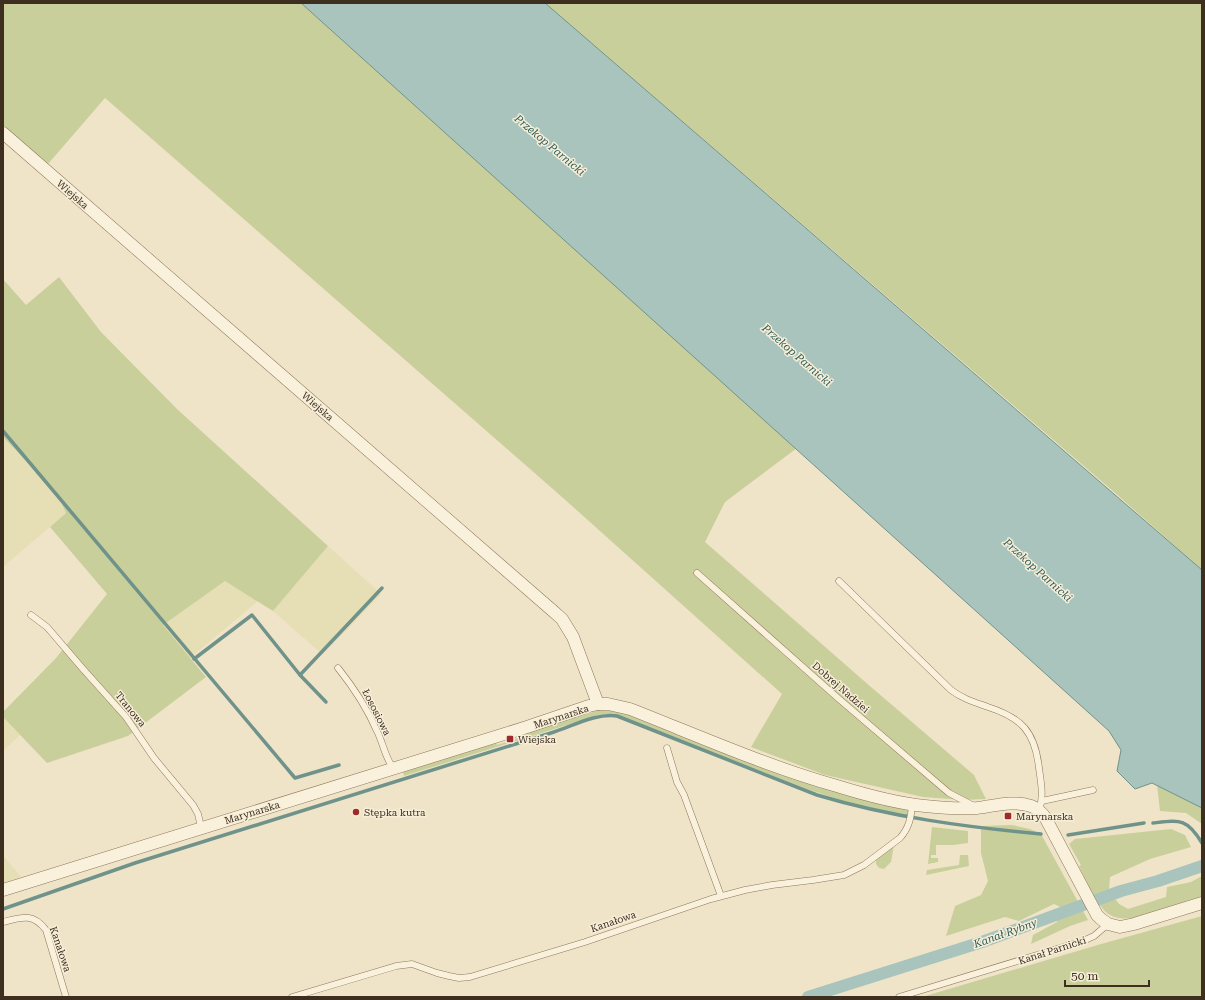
<svg xmlns="http://www.w3.org/2000/svg" width="1205" height="1000" viewBox="0 0 1205 1000" font-family="'Roboto Serif',serif">
  <style>
    .farmland { fill: #e6deb5 }
    .green { fill: #c9cf9b }
    .water { fill: #a9c4bc; stroke: #6f938a }
    .lines { fill: none; stroke-linecap: round; stroke-linejoin: round }
    .stream { stroke: #6f938a; stroke-width: 3.5 }
    .canal { stroke: #a9c4bc; stroke-width: 12 }
    .service-casing { stroke: #8d765c; stroke-width: 7 }
    .minor-casing { stroke: #8d765c; stroke-width: 13 }
    .service { stroke: #faf1dc; stroke-width: 6 }
    .minor { stroke: #faf1dc; stroke-width: 12 }
    .poi-dot { fill: #9e2a2b; stroke: #f7eed8; stroke-width: 1.5 }
    .labels { text-anchor: middle; stroke-width: 3; stroke-linejoin: round; paint-order: stroke }
    .street-label { font-size: 10px; fill: #3d2e20; stroke: #f7eed8 }
    .poi-label { font-size: 10px; fill: #3d2e20; stroke: #f7eed8; text-anchor: start }
    .water-label { font-size: 11px; font-style: italic; fill: #2f5d5a; stroke: #f7eed8 }
  </style>
  <rect width="100%" height="100%" fill="#f0e4c8"/>
  <g class="farmland">
    <polygon points="3,437 56,492 66,513 3,567"/>
    <polygon points="328,546 381,594 330,647 322,654 273,611"/>
    <polygon points="225,581 258,601 190,658 163,625"/>
    <polygon points="3,717 20,735 3,751"/>
    <polygon points="3,855 21,877 3,883"/>
  </g>
  <g class="green">
    <polygon points="3,3 301,3 797,448 725,502 705,542 871,687 974,775 986,799 962,800 923,797 825,775 751,747 782,694 562,497 105,98 48,164 3,126"/>
    <polygon points="545,3 1202,3 1202,570 1114,492"/>
    <polygon points="59,277 101,332 177,409 328,546 273,611 225,581 163,625 206,677 128,736 47,763 3,717 3,712 56,658 107,594 50,527 66,513 56,492 3,437 3,279 26,305"/>
    <polygon points="599,710 621,712 716,750 877,803 909,810 908,816 843,801 810,790 615,715 608,714 599,715 404,776 403,771 496,742 497,745 521,737 520,735"/>
    <polygon points="1157,785 1202,808 1202,824 1186,813 1160,811"/>
    <polygon points="1012,825 1030,829 1041,834 1088,920 1070,926 1031,944 1033,935 1057,922 1060,907 1054,904 1019,921 1005,917 946,936 955,906 981,895 988,881 981,853 981,826"/>
    <polygon points="932,827 968,831 968,843 953,845 936,845 936,855 931,855 931,858 938,858 938,862 928,864"/>
    <path d="M 1171,829 L 1185,835 L 1191,847 L 1150,859 L 1110,877 L 1109,890 L 1119,904 L 1128,909 L 1166,897 L 1167,887 L 1191,882 L 1202,876 L 1202,897 C 1176,900 1124,935 1103,909 C 1093,897 1086,880 1079,866 L 1081,865 L 1069,844 L 1075,839 Z"/>
    <polygon points="894,845 891,862 884,869 879,868 876,864 876,859"/>
    <polygon points="960,855 968,855 969,866 926,875 927,870 959,865"/>
    <polygon points="1202,916 1202,997 922,997 1101,944"/>
  </g>
  <polygon class="water" points="301,3 545,3 1202,570 1202,808 1152,783 1135,789 1117,771 1121,750 1109,731"/>
  <g class="lines">
    <g class="stream">
      <polyline points="3,431 295,778 339,765"/>
      <polyline points="194,659 252,615 300,675 382,588"/>
      <polyline points="300,675 326,702"/>
      <path d="M 1153,823 C 1180,820 1187,818 1202,843"/>
      <polyline points="1068,835 1144,823"/>
      <path d="M 3,909 L 135,863 L 554,732 C 573,726 596,713 617,716 L 817,795 C 890,817 965,827 1041,834"/>
    </g>
    <polyline class="canal" points="808,997 982,942 1121,891 1158,881 1202,866"/>
    <g class="service-casing">
      <g id="service">
        <polyline points="697,573 839,699 949,793 972,805"/>
        <path d="M 839,581 L 951,690 C 963,699 974,702 988,707 C 1022,718 1035,732 1039,768 C 1041,783 1044,796 1039,811"/>
        <polyline points="31,615 47,627 83,669 126,717 154,758 193,805 198,814 201,827"/>
        <path d="M 338,668 C 354,688 367,708 377,731 C 383,743 385,757 393,768"/>
        <polyline points="667,748 677,782 684,795 721,896"/>
        <polyline points="1042,801 1093,790"/>
        <path d="M 3,922 C 22,917 33,913 46,930 L 66,997"/>
        <path d="M 292,997 L 396,966 L 412,964 L 437,973 L 449,976 L 459,978 L 470,977 L 585,942 L 711,899 L 745,890 L 772,885 L 813,880 L 844,875 L 864,865 L 900,838 C 909,828 911,818 912,805"/>
        <polyline points="899,997 1083,941 1094,936 1108,924"/>
      </g>
    </g>
    <g class="minor-casing">
      <g id="minor">
        <polyline points="3,133 553,611 562,619 573,637 598,704"/>
        <path d="M 3,890 L 527,727 L 589,706 L 598,704 L 608,704 L 630,709 C 699,736 766,766 837,786 C 866,795 895,803 925,806 C 943,808 959,809 977,808 C 994,806 1014,800 1031,806 C 1037,808 1041,812 1045,817 L 1097,915 L 1101,919 L 1108,924 L 1120,927 L 1134,924 L 1202,903"/>
      </g>
    </g>
    <use href="#service" class="service"/>
    <use href="#minor" class="minor"/>
  </g>
  <g class="poi-dot">
    <rect x="506" y="735" width="8" height="8" rx="2"/>
    <circle cx="356" cy="812" r="4"/>
    <rect x="1004" y="812" width="8" height="8" rx="2"/>
  </g>
  <g class="labels">
    <g class="street-label">
      <text transform="translate(73 194) rotate(41)" y="4">Wiejska</text>
      <text transform="translate(318 406) rotate(41)" y="4">Wiejska</text>
      <text transform="translate(841 687) rotate(41)" y="4">Dobrej Nadziei</text>
      <text transform="translate(131 709) rotate(51)" y="4">Tranowa</text>
      <text transform="translate(377 712) rotate(63)" y="4">Łososiowa</text>
      <text transform="translate(561 716) rotate(-18)" y="4">Marynarska</text>
      <text transform="translate(252 812) rotate(-17)" y="4">Marynarska</text>
      <text transform="translate(613 921) rotate(-19)" y="4">Kanałowa</text>
      <text transform="translate(61 949) rotate(71)" y="4">Kanałowa</text>
      <text transform="translate(1052 950) rotate(-18)" y="4">Kanał Parnicki</text>
    </g>
    <g class="poi-label">
      <text x="518" y="743">Wiejska</text>
      <text x="364" y="816">Stępka kutra</text>
      <text x="1016" y="820">Marynarska</text>
    </g>
    <g class="water-label">
      <text transform="translate(550 145) rotate(40)" y="4">Przekop Parnicki</text>
      <text transform="translate(797 355) rotate(41)" y="4">Przekop Parnicki</text>
      <text transform="translate(1038 570) rotate(42)" y="4">Przekop Parnicki</text>
      <text transform="translate(1005 933) rotate(-20)" y="4">Kanał Rybny</text>
    </g>
  </g>
  <rect width="1205" height="1000" fill="none" stroke="#3d2e20" stroke-width="8"/>
  <path d="M1065 980v6h84v-6" fill="none" stroke="#3d2e20" stroke-width="2"/>
  <text x="1071" y="980" font-size="12" fill="#3d2e20" stroke="#f7eed8" stroke-width="3" paint-order="stroke">50 m</text>
</svg>
